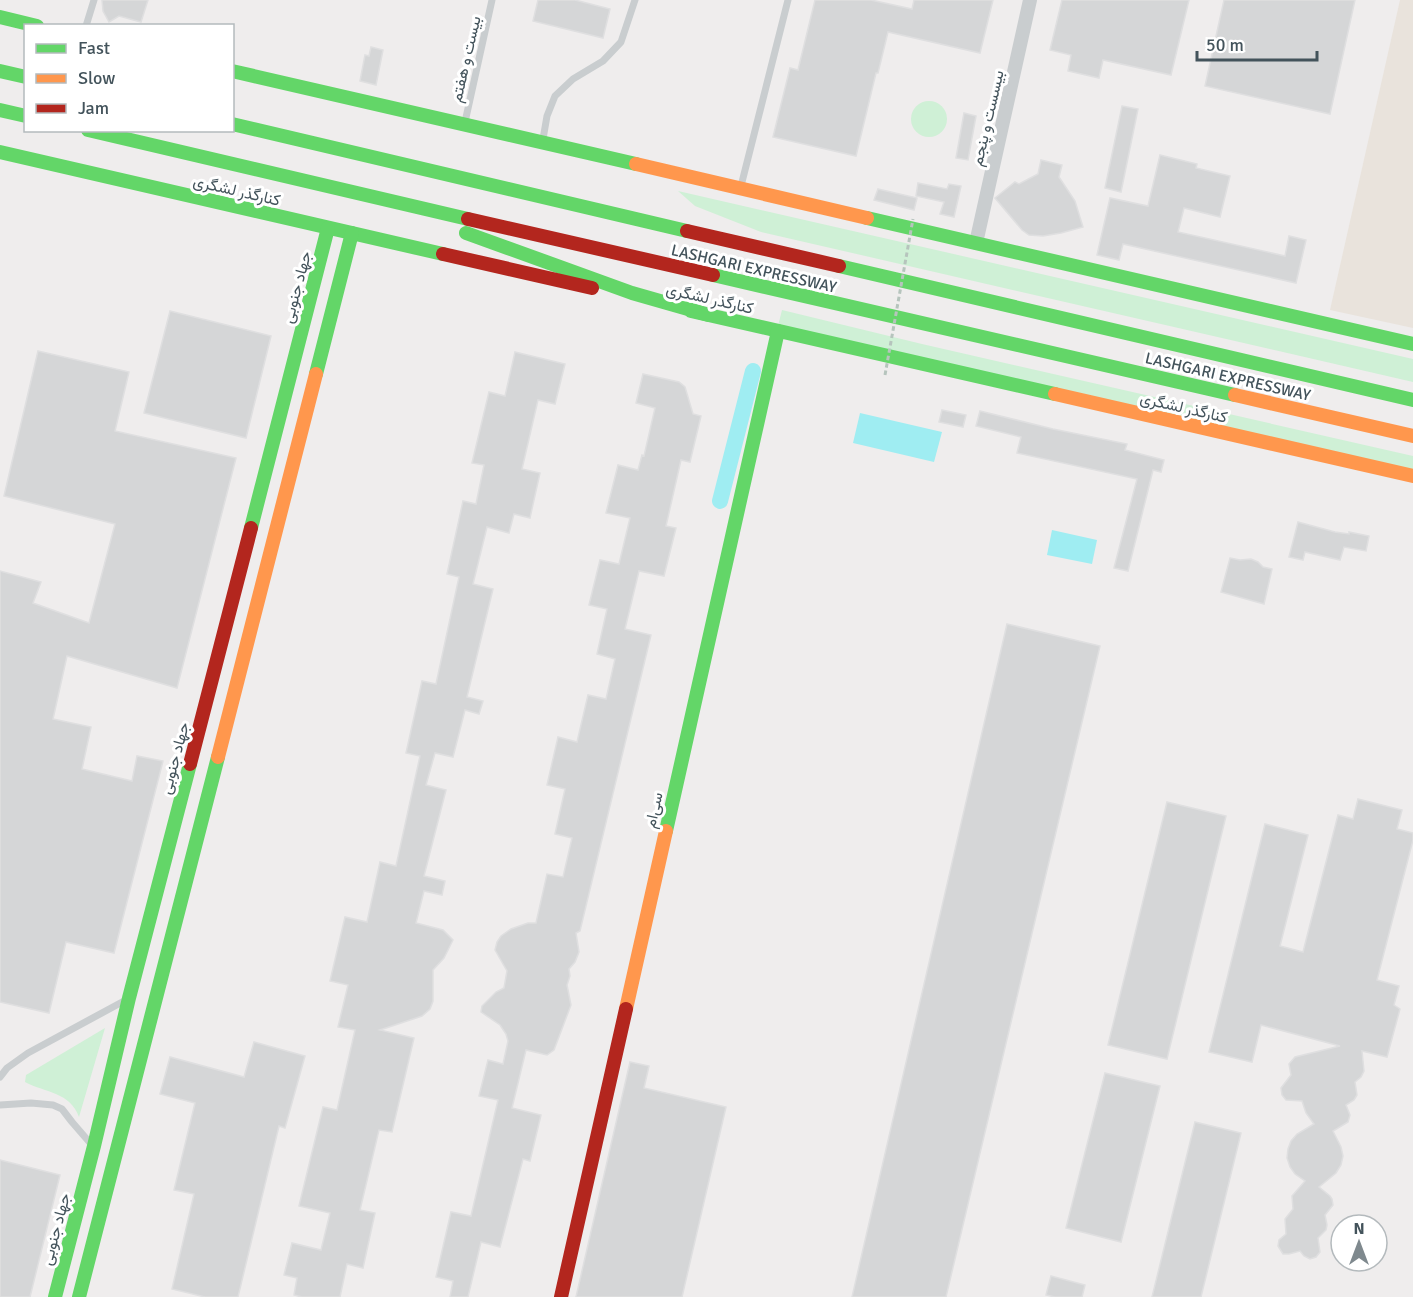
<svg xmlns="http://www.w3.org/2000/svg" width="1413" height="1297" viewBox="0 0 1413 1297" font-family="Signika,Vazirmatn,sans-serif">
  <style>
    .commercial { fill: #e9e3dc }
    .green { fill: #cff0d6 }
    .water { fill: #9fedf2 }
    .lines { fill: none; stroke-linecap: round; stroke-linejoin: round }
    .canal { stroke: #9fedf2; stroke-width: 16 }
    .building { fill: #d5d6d7; stroke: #dfdfe0; stroke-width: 1.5 }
    .lane { stroke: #c9cdcf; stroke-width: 7 }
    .street { stroke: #c9cdcf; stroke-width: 14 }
    .fast { stroke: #63d668; stroke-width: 14 }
    .slow { stroke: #ff974d; stroke-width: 14 }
    .jam { stroke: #b3261e; stroke-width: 14 }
    .path-bridge { stroke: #b6c4bd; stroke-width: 3; stroke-dasharray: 4.5 3; stroke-linecap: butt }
    .labels { text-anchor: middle; stroke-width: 6; stroke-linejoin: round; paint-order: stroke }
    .street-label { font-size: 16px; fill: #43535b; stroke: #fff }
  </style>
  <rect width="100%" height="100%" fill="#efeded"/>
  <polygon class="commercial" points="1400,0 1413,0 1413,328 1330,310"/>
  <g class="green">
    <circle cx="929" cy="119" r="18"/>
    <polygon points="678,191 1413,359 1413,382 761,232 695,206"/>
    <polygon points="782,310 922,344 1413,456 1413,470 778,326"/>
    <path d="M 105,1028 L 79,1117 C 70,1092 46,1093 25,1082 L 26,1075 Z"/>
  </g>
  <g class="water">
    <polygon points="860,413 942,432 934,462 853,443"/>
    <polygon points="1052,530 1097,540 1092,564 1047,555"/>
  </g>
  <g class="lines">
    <polyline class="canal" points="720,501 753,371"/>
  </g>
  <g class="building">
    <polygon points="102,0 148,0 141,22 119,16 109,22 103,11"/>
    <polygon points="538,0 575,0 610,9 603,38 533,21"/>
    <polygon points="815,0 871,0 912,9 914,0 993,0 980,53 888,32 878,73 876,73 856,156 773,137 790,68 798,70"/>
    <polygon points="1062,0 1189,0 1171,75 1103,60 1099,78 1068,71 1071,55 1050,50"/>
    <polygon points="1224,0 1355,0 1330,114 1205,86"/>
    <polygon points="371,47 383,50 376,85 360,81 365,55 369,56"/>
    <polygon points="1122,106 1138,109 1121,192 1105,188"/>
    <polygon points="964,113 976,116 968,160 956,158"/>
    <polygon points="1160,155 1197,164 1196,168 1230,176 1220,217 1184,208 1178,232 1285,256 1289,236 1306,240 1296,283 1123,244 1119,260 1097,255 1110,198 1148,206"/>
    <polygon points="1041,160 1062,165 1059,177 1075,201 1083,227 1061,233 1043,236 1029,235 1022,230 995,198 1015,182 1019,184 1038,174"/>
    <polygon points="918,183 947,189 949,184 961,186 954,217 940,214 944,202 916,196"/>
    <polygon points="878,189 917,198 914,210 874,200"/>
    <polygon points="170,311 271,336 246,438 144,413"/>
    <polygon points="38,351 129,372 115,431 236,458 177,688 67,656 53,719 91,727 82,769 132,781 137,756 163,761 130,890 114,953 66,942 49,1013 0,1002 0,571 41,582 33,603 89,623 115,524 4,496"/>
    <polygon points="515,352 565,364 555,404 538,400 522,469 540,473 530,518 514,514 509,533 487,527 473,584 493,589 467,697 483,701 479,714 465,710 453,757 435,753 426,785 446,790 424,876 445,881 442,895 424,891 416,923 443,930 453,940 444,958 433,970 433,1001 430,1009 422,1016 380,1030 414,1038 392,1132 379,1130 360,1210 375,1213 363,1268 347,1264 340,1297 302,1297 294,1295 297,1278 284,1275 292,1243 321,1250 330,1213 299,1206 323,1107 337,1110 355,1030 338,1027 348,985 330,981 345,917 367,922 380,862 396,866 420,756 406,753 422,681 436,684 459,577 447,574 463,501 476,504 484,465 472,463 489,392 505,396"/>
    <polygon points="643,374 679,382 685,387 693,414 701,416 690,462 681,460 666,526 676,528 664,576 639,571 625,629 651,635 580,931 576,933 579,952 575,962 569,969 570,976 567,985 571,1005 554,1050 547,1055 526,1050 512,1108 541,1115 530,1161 523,1159 500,1247 481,1242 468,1297 450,1297 453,1281 436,1277 451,1212 471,1216 498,1100 479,1096 488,1060 503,1064 508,1041 506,1034 500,1025 481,1012 482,1006 496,992 504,988 507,971 495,950 497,942 501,936 511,929 528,923 536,923 547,874 563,877 572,838 555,834 565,789 547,785 558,737 577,742 588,695 606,699 615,659 597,654 607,609 589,605 600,560 619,564 630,518 606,513 618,465 638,470 642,455 644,456 655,408 636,403"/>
    <polygon points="942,410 966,415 963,427 939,422"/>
    <polygon points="980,411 1053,429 1127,444 1125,450 1164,460 1161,472 1153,470 1128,571 1114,568 1137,479 1017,453 1021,437 976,426"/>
    <polygon points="1298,522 1335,532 1349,534 1349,532 1369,536 1366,551 1344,547 1340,560 1305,552 1303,560 1289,557"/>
    <polygon points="1230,558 1240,560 1251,559 1258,562 1263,567 1272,569 1264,604 1221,592"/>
    <polygon points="1007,624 1100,646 946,1297 852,1297"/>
    <polygon points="1358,799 1402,810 1397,829 1413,833 1413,840 1377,980 1399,986 1394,1005 1400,1009 1387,1057 1362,1051 1364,1071 1361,1077 1355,1082 1357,1095 1354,1100 1346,1105 1350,1115 1348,1122 1333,1131 1341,1147 1343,1156 1341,1165 1336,1173 1319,1187 1330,1196 1332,1199 1333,1205 1325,1215 1327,1225 1326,1230 1318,1238 1320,1252 1316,1257 1310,1259 1304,1256 1300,1251 1289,1254 1283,1254 1278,1246 1279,1240 1286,1234 1285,1219 1293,1209 1292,1196 1305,1181 1295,1174 1290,1167 1287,1158 1288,1149 1291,1141 1297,1134 1314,1124 1306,1113 1302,1101 1286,1100 1282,1095 1281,1088 1291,1075 1289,1064 1295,1057 1340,1046 1261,1025 1252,1062 1209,1052 1265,824 1308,835 1280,946 1303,952 1338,815 1353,819"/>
    <polygon points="1167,802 1226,816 1167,1059 1108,1045"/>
    <polygon points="254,1042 305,1056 285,1128 279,1126 238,1297 205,1297 172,1289 194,1194 174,1190 195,1103 160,1094 170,1057 244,1077"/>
    <polygon points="630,1062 649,1066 644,1088 726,1107 682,1297 576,1297"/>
    <polygon points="1105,1073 1160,1086 1121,1242 1066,1228"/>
    <polygon points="1195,1122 1241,1133 1201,1297 1152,1297"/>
    <polygon points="0,1160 60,1175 30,1297 0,1297"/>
    <polygon points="1051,1276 1085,1285 1082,1297 1055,1297 1046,1295"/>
  </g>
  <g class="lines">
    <g class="lane">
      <polyline points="86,26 94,0"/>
      <polyline points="465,122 492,0"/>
      <polyline points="543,139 547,116 555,96 573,79 603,61 621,42 635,0"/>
      <polyline points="741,186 788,0"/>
      <polyline points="0,1077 7,1068 28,1053 124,1001"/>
      <polyline points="0,1105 31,1103 53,1105 62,1109 72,1122 91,1144"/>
    </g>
    <polyline class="street" points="976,243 1030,0"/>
    <g class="fast">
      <polyline points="0,17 37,26"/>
      <polyline points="0,71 26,77"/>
      <polyline points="232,71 636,164"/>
      <polyline points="0,110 26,116"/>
      <polyline points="232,124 687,231"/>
      <polyline points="88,130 468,219"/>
      <polyline points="0,152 443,254"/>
      <polyline points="867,218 1413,344"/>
      <polyline points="466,233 632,293 709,315"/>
      <polyline points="839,266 1413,400"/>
      <polyline points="713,275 1235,395"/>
      <polyline points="691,311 1055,394"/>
      <polyline points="316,374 352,233"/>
      <polyline points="251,528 328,228"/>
      <polyline points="666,831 778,331"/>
      <polyline points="55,1297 94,1146 129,998 190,764"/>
      <polyline points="79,1297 218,757"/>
    </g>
    <g class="slow">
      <polyline points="636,164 867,218"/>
      <polyline points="1055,394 1413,476"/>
      <polyline points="1235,395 1413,436"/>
      <polyline points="218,757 316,374"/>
      <polyline points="626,1009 666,831"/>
    </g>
    <g class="jam">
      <polyline points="468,219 713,275"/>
      <polyline points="687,231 839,266"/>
      <polyline points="443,254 592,288"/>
      <polyline points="190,764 251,528"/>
      <polyline points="561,1297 626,1009"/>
    </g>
    <polyline class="path-bridge" points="885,375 913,219"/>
  </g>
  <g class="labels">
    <g class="street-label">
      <text transform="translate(465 59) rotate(-77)" y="6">بیست و هفتم</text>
      <text transform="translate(987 118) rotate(-77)" y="6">بیسست و پنجم</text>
      <text transform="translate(237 190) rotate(13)" y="6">کنارگذر لشگری</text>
      <text transform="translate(754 268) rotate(13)" y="6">LASHGARI EXPRESSWAY</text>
      <text transform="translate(296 287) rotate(-75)" y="6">جهاد جنوبی</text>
      <text transform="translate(710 298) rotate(13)" y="6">کنارگذر لشگری</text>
      <text transform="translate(1228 376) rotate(13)" y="6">LASHGARI EXPRESSWAY</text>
      <text transform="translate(1184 407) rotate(13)" y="6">کنارگذر لشگری</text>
      <text transform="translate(174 758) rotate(-75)" y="6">جهاد جنوبی</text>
      <text transform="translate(653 810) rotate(-77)" y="6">سی‌ام</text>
      <text transform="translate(55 1229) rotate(-75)" y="6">جهاد جنوبی</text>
    </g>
  </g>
  <rect x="24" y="24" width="210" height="108" fill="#ffffff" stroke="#b4babd" stroke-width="1.5"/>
  <rect x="36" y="44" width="30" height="9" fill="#63d668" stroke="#b4babd" stroke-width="1.5"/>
  <text x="78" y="54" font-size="18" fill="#43535b">Fast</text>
  <rect x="36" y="74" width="30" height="9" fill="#ff974d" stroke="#b4babd" stroke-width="1.5"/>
  <text x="78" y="84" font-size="18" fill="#43535b">Slow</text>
  <rect x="36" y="104" width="30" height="9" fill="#b3261e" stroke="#b4babd" stroke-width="1.5"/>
  <text x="78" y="114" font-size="18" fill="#43535b">Jam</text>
  <g transform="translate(1359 1243)"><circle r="28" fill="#ffffff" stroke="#b4babd" stroke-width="1.5"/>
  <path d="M0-4.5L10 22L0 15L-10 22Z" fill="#7f898e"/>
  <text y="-9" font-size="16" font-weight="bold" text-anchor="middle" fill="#43535b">N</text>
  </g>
  <path d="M1197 51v9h120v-9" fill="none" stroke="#43535b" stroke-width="3"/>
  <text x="1206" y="51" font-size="18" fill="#43535b" stroke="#ffffff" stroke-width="4.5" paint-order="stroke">50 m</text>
</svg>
